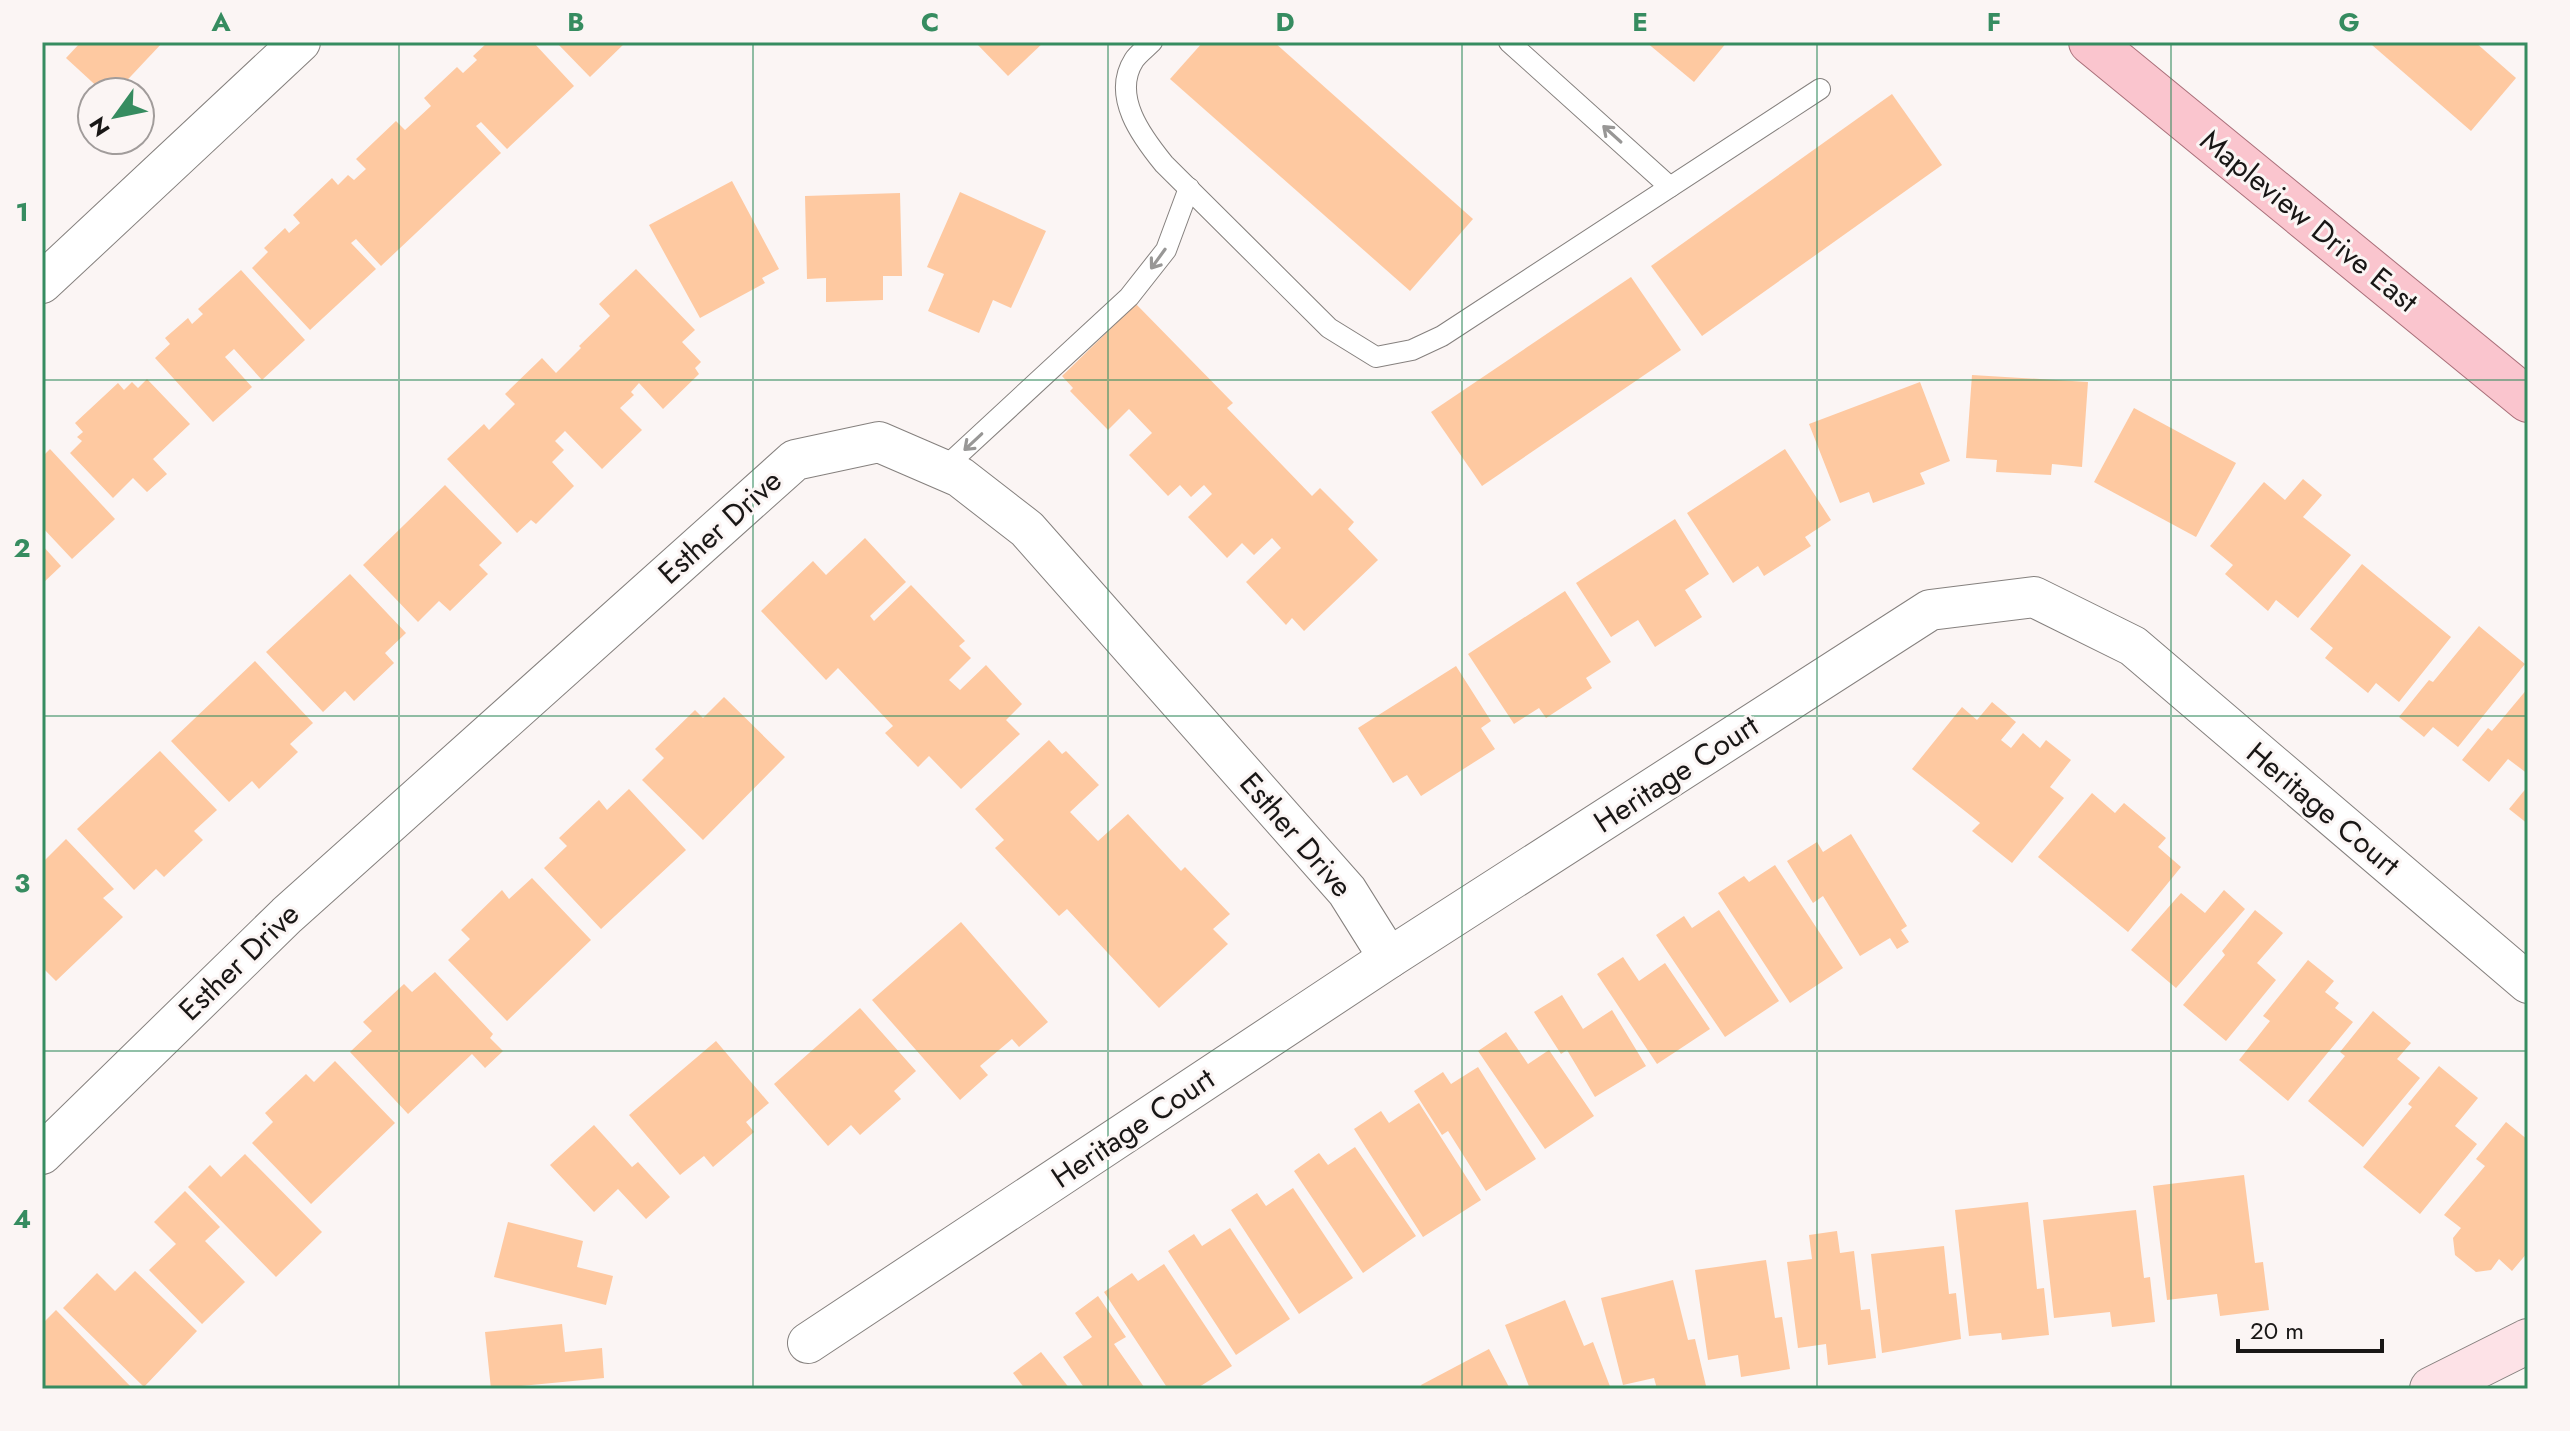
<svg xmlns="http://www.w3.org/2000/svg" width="2570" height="1431" viewBox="0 0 2570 1431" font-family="Jost,sans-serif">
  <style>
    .building { fill: #fec9a1 }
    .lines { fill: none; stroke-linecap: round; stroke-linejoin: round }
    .lane-casing { stroke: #85807e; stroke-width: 22 }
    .street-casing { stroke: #85807e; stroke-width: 42 }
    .secondary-casing { stroke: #85807e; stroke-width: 46 }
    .primary-casing { stroke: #a96f79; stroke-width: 46 }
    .lane { stroke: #fff; stroke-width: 20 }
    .street { stroke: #fff; stroke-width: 40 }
    .secondary { stroke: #fde2e7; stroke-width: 44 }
    .primary { stroke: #fac5ce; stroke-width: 44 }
    .oneway { stroke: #989796 }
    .grid { fill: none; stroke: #368c60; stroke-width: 2; stroke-opacity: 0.55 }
    .labels { text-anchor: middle; stroke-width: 6; stroke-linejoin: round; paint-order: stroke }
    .street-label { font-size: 30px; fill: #191716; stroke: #fbf5f4 }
    .neatline { fill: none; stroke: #368c60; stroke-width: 3 }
    .grid-label { font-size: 26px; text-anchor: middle; font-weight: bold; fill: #368c60 }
  </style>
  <rect width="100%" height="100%" fill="#fbf5f4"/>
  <g class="building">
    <polygon points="81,42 163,42 116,92 103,92 66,58"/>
    <polygon points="488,42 533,42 574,86 507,149 481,122 476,126 501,153 381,266 356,239 351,243 376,269 310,330 252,268 268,252 264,248 285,228 289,233 300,223 293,215 332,178 338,185 348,175 354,180 366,169 356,159 396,121 405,130 431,106 424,98 457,67 463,73 477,60 473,56"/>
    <polygon points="556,42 626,42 590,77"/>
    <polygon points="975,42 1044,42 1008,76"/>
    <polygon points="1203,42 1274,42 1473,219 1410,291 1170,79"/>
    <polygon points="1646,42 1727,42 1694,82"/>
    <polygon points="2374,42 2475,42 2516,78 2471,131 2372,45"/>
    <polygon points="1892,94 1942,165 1702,336 1651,266"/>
    <polygon points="732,181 779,269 762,278 765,283 700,318 649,225"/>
    <polygon points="960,192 1046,231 1011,308 993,300 979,333 928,311 944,274 927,267"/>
    <polygon points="900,193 902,276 883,276 883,300 826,302 826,278 807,279 805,196"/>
    <polygon points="636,269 695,330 682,342 701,362 695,368 699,374 663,409 639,383 631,392 634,395 620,408 642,430 602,469 565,431 555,441 564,450 552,462 574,486 536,524 531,520 517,533 447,459 484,424 489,430 515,404 505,394 542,358 556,373 581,348 579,346 610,316 599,304"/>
    <polygon points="241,270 305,340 262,380 234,349 225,357 252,387 213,422 155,358 170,344 165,338 188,318 192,324 203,314 198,309"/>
    <polygon points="1631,277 1681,350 1482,486 1431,412"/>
    <polygon points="1136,304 1233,403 1227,408 1312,496 1320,488 1354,522 1348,529 1378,560 1304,631 1292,618 1286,625 1246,582 1281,548 1272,538 1254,555 1242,543 1227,558 1188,517 1212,494 1204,485 1191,497 1180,485 1168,496 1129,455 1152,433 1129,409 1108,430 1070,391 1073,388 1062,376"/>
    <polygon points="1972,375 2088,382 2082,467 2052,464 2051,475 1996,472 1997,460 1966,458"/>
    <polygon points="147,379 190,424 153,459 167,474 147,492 133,478 113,498 70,453 82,441 77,437 83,432 75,423 118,383 124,390 132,382 138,388"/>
    <polygon points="1920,382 1950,461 1920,473 1925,484 1873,503 1869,492 1840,503 1809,424"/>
    <polygon points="2134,408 2236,463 2196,537 2094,482"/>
    <polygon points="50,449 115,519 72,559 42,527 42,457"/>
    <polygon points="1785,449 1831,520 1805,537 1811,546 1764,576 1758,566 1733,583 1687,513"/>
    <polygon points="2303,479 2322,495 2303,517 2351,555 2298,618 2276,600 2268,611 2225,574 2233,565 2210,546 2264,482 2285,500"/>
    <polygon points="445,485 502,543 479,565 488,574 450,611 439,601 418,622 363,565"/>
    <polygon points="1675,519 1709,574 1685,590 1702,617 1655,647 1638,620 1611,637 1576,583"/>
    <polygon points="865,538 906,582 870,616 874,621 911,585 965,641 959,646 971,658 949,680 960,690 986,665 1022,704 1006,720 1020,734 961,789 929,756 918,767 885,733 893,726 838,668 826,680 761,611 813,561 826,575"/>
    <polygon points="42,545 61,566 42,584"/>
    <polygon points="2362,564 2451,637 2399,702 2376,683 2368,693 2325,658 2333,648 2310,629"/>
    <polygon points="350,574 406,633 385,653 394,663 354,701 345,691 323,712 266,652"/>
    <polygon points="1565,591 1611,662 1586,678 1592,688 1546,718 1539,708 1514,724 1468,654"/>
    <polygon points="2479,626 2525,664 2458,747 2433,727 2424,737 2399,717 2429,680 2433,682"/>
    <polygon points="255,661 313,723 290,744 298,752 259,789 252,781 229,802 171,741"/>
    <polygon points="1456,666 1491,721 1481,728 1495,749 1421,796 1407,775 1393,783 1358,728"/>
    <polygon points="2528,688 2528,774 2508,759 2489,782 2462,760 2488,728 2492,731"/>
    <polygon points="724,697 785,757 703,840 642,780 664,758 655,749 695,710 703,718"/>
    <polygon points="1992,702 2016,722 2001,740 2011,748 2023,733 2040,748 2046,740 2071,760 2050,787 2064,798 2012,863 1972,831 1980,823 1912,769 1962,707 1977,720"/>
    <polygon points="1049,740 1062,754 1066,751 1099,785 1070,812 1098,841 1128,814 1181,871 1185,867 1230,914 1213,929 1228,944 1159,1008 1067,909 1059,916 995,848 1004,840 975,809"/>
    <polygon points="160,751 217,810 194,831 203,840 164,877 156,869 134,890 77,829"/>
    <polygon points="2528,786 2528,824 2509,809"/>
    <polygon points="629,789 686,850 601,929 544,868 567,846 559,838 599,800 607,810"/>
    <polygon points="2092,793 2115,813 2124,803 2166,838 2158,847 2181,867 2128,932 2038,857"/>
    <polygon points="1851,834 1907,926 1901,930 1909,942 1897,949 1890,938 1860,956 1823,896 1813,903 1787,861 1817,842 1823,852"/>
    <polygon points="66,839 114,889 103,898 123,917 56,981 42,967 42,863"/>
    <polygon points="1775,865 1843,968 1790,1003 1718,893 1744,876 1749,882"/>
    <polygon points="532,878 591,940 507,1021 448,960 470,939 461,930 502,890 509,899"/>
    <polygon points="2224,890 2245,909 2176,988 2131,950 2181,893 2205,913"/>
    <polygon points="1719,910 1779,1001 1725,1037 1656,935 1684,916 1692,928"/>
    <polygon points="2255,910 2283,933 2257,963 2276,980 2226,1041 2183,1005 2225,955 2222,951"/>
    <polygon points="961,922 1048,1022 1019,1047 1012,1039 980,1066 988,1075 960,1100 872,1000"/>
    <polygon points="1623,957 1639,981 1665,963 1710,1029 1657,1064 1597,974"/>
    <polygon points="2308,960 2334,981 2325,992 2339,1003 2335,1008 2353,1022 2288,1101 2239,1060 2270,1021 2263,1016"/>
    <polygon points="435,972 493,1034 490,1038 503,1051 485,1068 472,1054 408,1114 350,1052 372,1031 363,1022 404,984 412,992"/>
    <polygon points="1562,995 1583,1029 1612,1010 1646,1066 1595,1097 1567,1050 1561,1054 1534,1012"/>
    <polygon points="860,1008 916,1071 894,1091 901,1099 860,1135 851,1125 828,1146 774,1084"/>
    <polygon points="2373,1011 2411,1043 2397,1059 2420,1078 2363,1147 2308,1101 2345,1056 2340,1052"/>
    <polygon points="1506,1032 1528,1064 1549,1050 1594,1116 1545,1149 1478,1051"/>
    <polygon points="716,1041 769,1103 746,1122 754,1132 713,1167 704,1156 680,1175 629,1115"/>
    <polygon points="335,1061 395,1123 311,1204 252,1143 273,1122 265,1113 306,1074 314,1082"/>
    <polygon points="2439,1066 2478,1098 2455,1126 2477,1144 2420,1214 2363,1167 2412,1107 2408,1104"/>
    <polygon points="1478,1067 1536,1159 1486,1191 1448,1131 1442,1135 1414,1091 1443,1072 1451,1084"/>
    <polygon points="1419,1103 1481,1200 1423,1237 1354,1129 1381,1111 1389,1123"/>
    <polygon points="2506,1122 2528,1140 2528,1252 2512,1271 2499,1259 2491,1270 2476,1272 2455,1255 2453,1238 2461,1228 2444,1215 2485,1166 2476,1159"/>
    <polygon points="594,1125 632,1167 638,1162 670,1197 646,1219 618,1189 594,1212 550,1165"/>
    <polygon points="1355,1147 1416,1236 1363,1273 1294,1171 1319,1153 1328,1165"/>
    <polygon points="245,1154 322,1232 276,1277 188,1187 210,1165 221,1177"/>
    <polygon points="2244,1175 2255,1263 2263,1262 2269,1310 2220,1316 2217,1294 2167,1300 2153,1186"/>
    <polygon points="1293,1188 1353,1278 1299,1314 1231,1210 1257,1193 1266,1206"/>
    <polygon points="185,1191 220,1227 205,1241 245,1282 202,1324 149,1270 176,1244 154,1222"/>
    <polygon points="2028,1202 2037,1289 2044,1288 2049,1335 2002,1340 2001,1333 1969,1336 1955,1210"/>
    <polygon points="2136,1210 2144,1278 2150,1277 2155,1322 2112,1327 2110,1312 2054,1318 2043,1220"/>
    <polygon points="508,1222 583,1241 577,1267 613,1276 606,1305 494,1277"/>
    <polygon points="1230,1228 1290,1319 1236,1355 1168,1251 1194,1234 1202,1246"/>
    <polygon points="1837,1231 1840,1253 1854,1251 1861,1310 1870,1309 1876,1358 1828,1365 1826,1344 1798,1348 1787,1262 1812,1259 1809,1235"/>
    <polygon points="1944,1246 1949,1294 1956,1293 1961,1339 1882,1353 1871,1254"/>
    <polygon points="1766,1260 1775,1318 1782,1317 1790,1369 1741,1377 1738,1355 1708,1360 1695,1270"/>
    <polygon points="1164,1264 1232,1366 1196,1389 1168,1389 1104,1292 1132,1273 1138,1281"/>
    <polygon points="135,1271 197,1331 144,1387 63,1308 97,1273 115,1291"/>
    <polygon points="1673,1280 1688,1340 1695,1339 1706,1386 1695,1389 1657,1389 1654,1378 1623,1385 1601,1298"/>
    <polygon points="1098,1296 1126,1337 1114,1344 1144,1387 1141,1389 1085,1389 1063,1357 1092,1337 1075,1313"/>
    <polygon points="1565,1300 1584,1346 1593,1342 1611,1389 1530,1389 1505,1325"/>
    <polygon points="56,1310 133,1389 42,1389 42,1324"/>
    <polygon points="562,1324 565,1352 602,1348 604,1378 491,1389 485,1332"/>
    <polygon points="1489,1349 1510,1389 1423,1389 1421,1385"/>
    <polygon points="1041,1352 1070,1389 1025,1389 1013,1373"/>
  </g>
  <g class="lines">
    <g class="lane-casing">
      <g id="lane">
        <path d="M 1152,42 C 1146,48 1138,54 1134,60 C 1111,96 1142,137 1164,164 L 1329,328 L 1376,357 L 1412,350 L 1442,336 L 1820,89"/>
        <polyline points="1509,42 1670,187"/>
        <polyline points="943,469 1129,297 1166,250 1189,188"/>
      </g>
    </g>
    <g class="street-casing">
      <g id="street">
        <polyline points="42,283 300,42"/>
        <polyline points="42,1154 287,915 795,460 879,442 960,477 1027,529 1347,891 1389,958"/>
        <polyline points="808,1343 1389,958 1930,610 2034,597 2133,646 2528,983"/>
      </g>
    </g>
    <g class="secondary-casing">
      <polyline id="secondary" points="2432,1389 2528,1341"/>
    </g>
    <g class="primary-casing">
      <polyline id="primary" points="2091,42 2528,400"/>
    </g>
    <use href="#lane" class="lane"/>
    <use href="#street" class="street"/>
    <use href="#secondary" class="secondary"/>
    <use href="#primary" class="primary"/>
  </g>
  <defs><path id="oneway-shaft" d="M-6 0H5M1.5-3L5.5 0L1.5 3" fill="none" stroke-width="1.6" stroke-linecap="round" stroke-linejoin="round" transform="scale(2)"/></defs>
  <g class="oneway">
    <use href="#oneway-shaft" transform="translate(1612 134) rotate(-138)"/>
    <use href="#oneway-shaft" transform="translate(1158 259) rotate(126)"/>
    <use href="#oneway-shaft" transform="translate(973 442) rotate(137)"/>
  </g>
  <path class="grid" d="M 399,42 L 399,1389M 753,42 L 753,1389M 1108,42 L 1108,1389M 1462,42 L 1462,1389M 1817,42 L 1817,1389M 2171,42 L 2171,1389M 42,380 L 2528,380M 42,716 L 2528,716M 42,1051 L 2528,1051"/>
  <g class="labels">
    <g class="street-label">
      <text transform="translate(2309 221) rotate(39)" y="10">Mapleview Drive East</text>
      <text transform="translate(720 527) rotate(-42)" y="10">Esther Drive</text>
      <text transform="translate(1676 774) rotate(-33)" y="10">Heritage Court</text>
      <text transform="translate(2323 809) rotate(40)" y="10">Heritage Court</text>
      <text transform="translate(1296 835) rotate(49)" y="10">Esther Drive</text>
      <text transform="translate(239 962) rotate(-44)" y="10">Esther Drive</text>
      <text transform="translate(1133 1128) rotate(-34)" y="10">Heritage Court</text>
    </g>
  </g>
  <rect width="2570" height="1431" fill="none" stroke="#fbf5f4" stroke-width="88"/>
  <g transform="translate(116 116) rotate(237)"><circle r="38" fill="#fbf5f4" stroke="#a19c9b" stroke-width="2"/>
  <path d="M0-6L14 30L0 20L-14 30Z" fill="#368c60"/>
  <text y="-12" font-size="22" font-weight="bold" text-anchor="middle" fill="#191716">N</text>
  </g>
  <path d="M2238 1339v12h144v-12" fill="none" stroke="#191716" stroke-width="4"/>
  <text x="2250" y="1339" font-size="24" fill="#191716" stroke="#fbf5f4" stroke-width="6" paint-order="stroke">20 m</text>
  <rect x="44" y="44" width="2482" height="1343" class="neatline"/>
  <g class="grid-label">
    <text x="221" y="31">A</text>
    <text x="576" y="31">B</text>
    <text x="930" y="31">C</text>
    <text x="1285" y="31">D</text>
    <text x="1640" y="31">E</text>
    <text x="1994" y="31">F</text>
    <text x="2349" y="31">G</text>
    <text x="22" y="221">1</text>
    <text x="22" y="557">2</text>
    <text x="22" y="892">3</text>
    <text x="22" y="1228">4</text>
  </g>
</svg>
